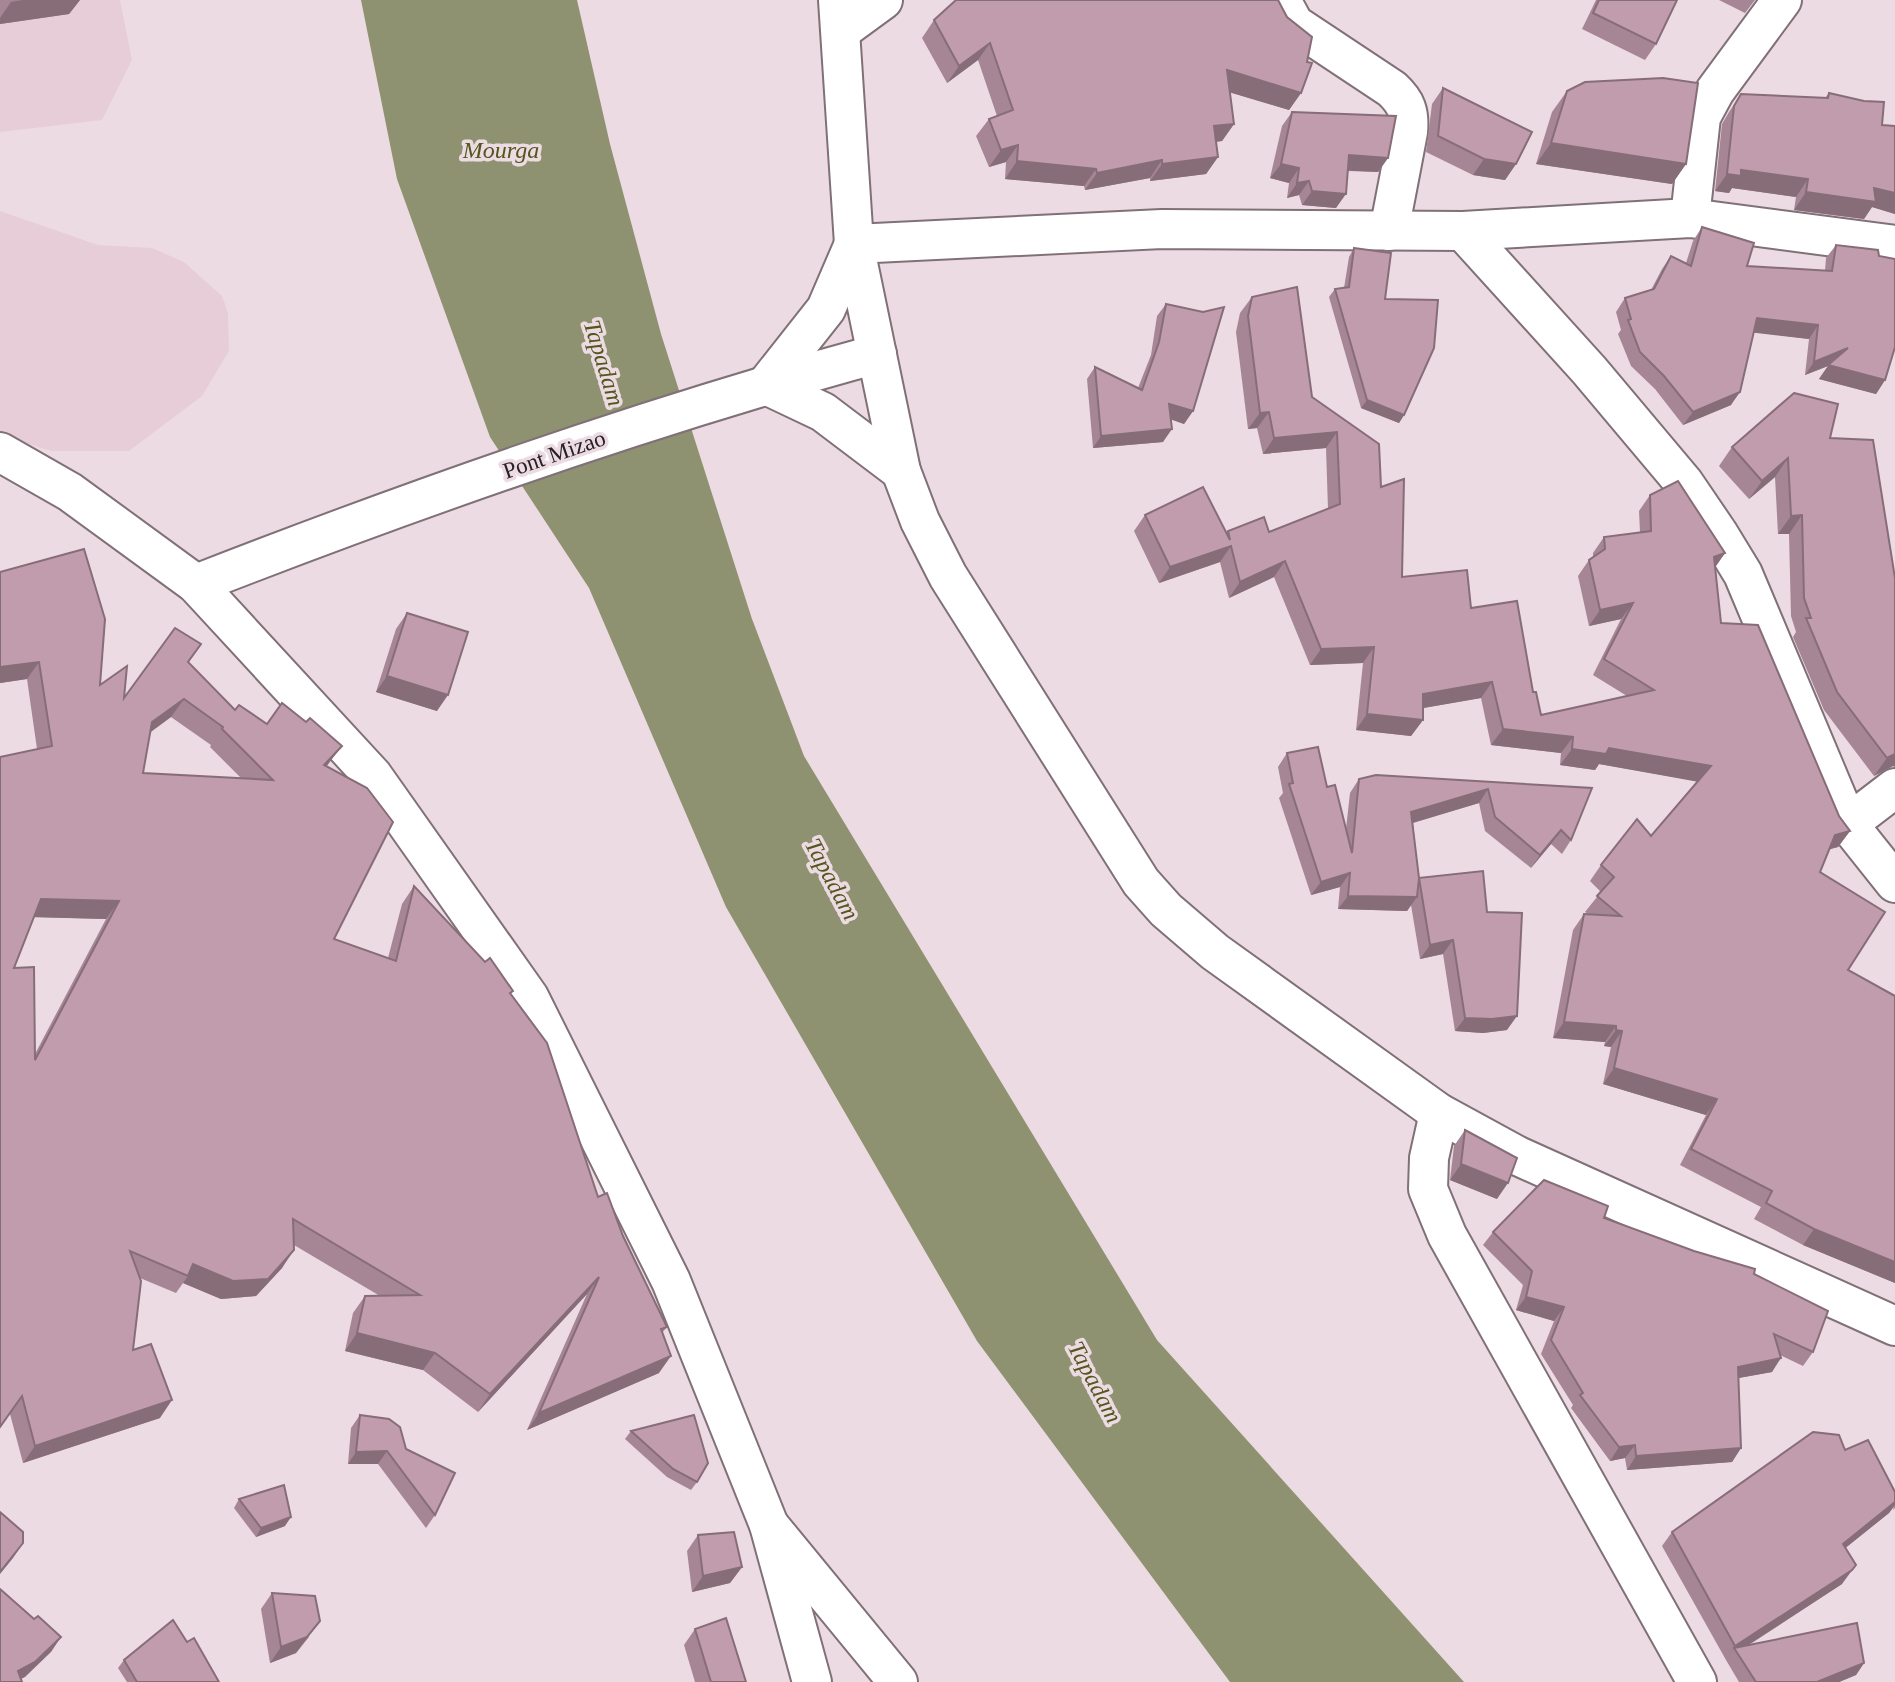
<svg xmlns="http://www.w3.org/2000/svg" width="1895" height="1682" viewBox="0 0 1895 1682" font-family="'Times New Roman',serif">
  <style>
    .built { fill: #e7cdd8 }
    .water { fill: #8e9270 }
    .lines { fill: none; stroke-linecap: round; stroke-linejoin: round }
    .minor-casing { stroke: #807077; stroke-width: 42 }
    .primary-casing { stroke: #807077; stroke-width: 42 }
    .minor { stroke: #fff; stroke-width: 38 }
    .primary { stroke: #fff; stroke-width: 38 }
    .wall { fill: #a68694; fill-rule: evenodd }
    .shaded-wall { fill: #876d78 }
    .building { fill: #c19cac; stroke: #876d78; stroke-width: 2; fill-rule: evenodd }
    .labels { text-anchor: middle; stroke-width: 7; stroke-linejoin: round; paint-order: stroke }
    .street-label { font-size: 23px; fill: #282124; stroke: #ecdbe2 }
    .water-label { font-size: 24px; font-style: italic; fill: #53561d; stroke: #ecdbe2 }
  </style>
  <rect width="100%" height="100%" fill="#ecdbe2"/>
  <g class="built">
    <polygon points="0,0 120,0 132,60 102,120 0,132"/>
    <polygon points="0,211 98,245 152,248 184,262 222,296 228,313 229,351 202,396 129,451 51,451 0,435"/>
  </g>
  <polygon class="water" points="361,0 577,0 610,144 661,334 752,619 804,756 1157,1340 1464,1682 1230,1682 977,1341 726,907 589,588 490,437 397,179"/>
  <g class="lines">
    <g class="minor-casing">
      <g id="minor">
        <polyline points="838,0 854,244 901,471 920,521 948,576 1141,882 1166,910 1215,952 1439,1113 1518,1156 1895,1326"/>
        <path d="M 1281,0 L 1294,24 L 1392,89 C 1406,102 1410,112 1408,132 L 1389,231"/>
        <polyline points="842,30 883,0"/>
        <polyline points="1690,218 1701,117 1715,91 1782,0"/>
        <polyline points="1463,231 1589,370 1684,483 1718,533 1743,574 1848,824 1895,883"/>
        <polyline points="854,244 1162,229 1463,231 1690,218 1895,245"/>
        <polyline points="854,244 826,309 766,385 823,412 901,471"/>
        <path d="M 196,584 C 419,497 646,417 877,354"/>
        <polyline points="1848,824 1895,788"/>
        <polyline points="1439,1113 1429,1158 1428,1189 1447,1235 1697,1682"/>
        <polyline points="769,1525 898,1682"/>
      </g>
    </g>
    <g class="primary-casing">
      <polyline id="primary" points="0,452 70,492 196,584 373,776 529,997 671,1281 769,1525 812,1682"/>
    </g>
    <use href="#minor" class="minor"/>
    <use href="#primary" class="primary"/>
  </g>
  <g class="wall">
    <polygon points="0,0 80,0 69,14 0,24"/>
    <polygon points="1596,0 1677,0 1656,44 1645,60 1582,29"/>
    <polygon points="1719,0 1755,0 1745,13"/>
    <polygon points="934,20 1301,93 1289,110 1230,92 1234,124 1222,141 1216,142 1218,157 1206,174 1150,181 1150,178 1085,190 1084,186 1005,179 1006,162 989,167 976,136 989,119 997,116 978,60 947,83 922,38"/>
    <polygon points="1443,88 1516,164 1505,180 1473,175 1426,152 1432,104"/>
    <polygon points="1567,91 1686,164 1672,184 1536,164 1552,112"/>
    <polygon points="1829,93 1882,125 1895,126 1895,214 1872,207 1864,219 1794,210 1796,197 1732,188 1729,193 1715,191 1722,124 1729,112 1741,94 1825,98"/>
    <polygon points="1292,112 1388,158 1378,172 1348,171 1336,208 1302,205 1299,195 1287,198 1289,183 1270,178 1282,126"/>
    <polygon points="1702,227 1747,266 1825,271 1826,258 1836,245 1885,380 1876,394 1819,379 1828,366 1805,375 1809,339 1754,332 1731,405 1683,425 1655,389 1631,366 1618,334 1621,330 1616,312 1625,298 1651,290 1662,269 1671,256 1686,263 1693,241"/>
    <polygon points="1354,248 1385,299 1404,415 1399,423 1361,408 1329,297 1335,289 1344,288 1349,257"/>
    <polygon points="1252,297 1312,397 1381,487 1402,577 1471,608 1533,692 1541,715 1627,696 1593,675 1621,619 1589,626 1578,576 1589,560 1593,557 1593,553 1604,537 1640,532 1639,511 1650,495 1725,553 1715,567 1721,623 1839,816 1850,831 1838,847 1829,849 1820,872 1848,970 1895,1283 1803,1245 1754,1219 1761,1207 1680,1165 1706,1115 1603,1084 1611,1047 1604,1046 1605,1042 1553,1038 1573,930 1584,914 1588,914 1585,912 1601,892 1590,881 1601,865 1651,836 1697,781 1599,764 1595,770 1560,765 1561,753 1491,745 1481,698 1423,708 1423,720 1411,736 1356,730 1363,663 1310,665 1274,577 1229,598 1220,562 1159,583 1134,531 1145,515 1226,533 1228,531 1269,532 1328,509 1326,448 1263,454 1257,428 1248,429 1236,332 1240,313"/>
    <polygon points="1166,304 1193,411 1184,424 1171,419 1163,442 1093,448 1087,379 1095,367 1138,388 1151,355 1157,316"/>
    <polygon points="1830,438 1893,766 1874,776 1824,710 1793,637 1796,632 1791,616 1789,534 1778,534 1775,477 1749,499 1719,466 1732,447"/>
    <path d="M 0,572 L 100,685 L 124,698 L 188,662 L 235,710 L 267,724 L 329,763 L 326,767 L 334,939 L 388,958 L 402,904 L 414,886 L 513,991 L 511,994 L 598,1197 L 623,1236 L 667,1327 L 662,1333 L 659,1373 L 527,1430 L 587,1294 L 478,1412 L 423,1370 L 345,1351 L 353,1313 L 365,1296 L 380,1296 L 294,1245 L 282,1268 L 256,1296 L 221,1299 L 183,1283 L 176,1293 L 140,1278 L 133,1350 L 160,1418 L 23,1463 L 10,1414 L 0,757 L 37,749 L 27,679 L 0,683 ZM 171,717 L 211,745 L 210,747 L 241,778 L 143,773 L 150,732 ZM 34,917 L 106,919 L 35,1054 L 14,968 Z"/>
    <polygon points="407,613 437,711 376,692 396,629"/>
    <polygon points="1287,753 1327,787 1346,829 1350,793 1359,779 1592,788 1571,840 1562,854 1551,844 1531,868 1485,831 1479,803 1413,823 1419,878 1487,912 1507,1030 1483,1033 1455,1031 1443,954 1420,959 1411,905 1407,911 1338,909 1340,887 1311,895 1279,798 1283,793 1278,767"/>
    <polygon points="1465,1130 1497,1199 1450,1180 1454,1146"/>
    <polygon points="1604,1218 1754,1274 1813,1352 1803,1366 1780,1355 1772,1372 1738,1378 1741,1448 1732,1462 1627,1470 1625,1458 1610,1461 1571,1408 1573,1405 1541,1354 1554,1321 1516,1310 1523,1285 1483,1245 1493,1232"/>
    <polygon points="360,1415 406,1449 435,1515 426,1528 378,1464 348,1464 351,1428"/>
    <polygon points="631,1431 697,1482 691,1490 667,1477 625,1439"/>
    <polygon points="1845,1450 1895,1492 1895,1508 1893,1510 1894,1506 1889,1513 1845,1548 1842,1584 1749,1645 1864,1663 1856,1675 1839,1682 1739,1682 1726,1660 1662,1546 1672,1532"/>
    <polygon points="239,1499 285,1526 256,1537 234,1508"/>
    <polygon points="698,1535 742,1567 730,1583 692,1592 687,1551"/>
    <polygon points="272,1593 309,1637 296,1653 270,1663 261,1609"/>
    <polygon points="695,1629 746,1682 695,1682 684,1645"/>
    <polygon points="187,1642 219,1682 127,1682 118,1668 124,1660"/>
  </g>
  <g class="shaded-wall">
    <polygon points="22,0 80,0 69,14 0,24 0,18 11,2"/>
    <polygon points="990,43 978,60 947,83 959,66"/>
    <polygon points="1227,70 1301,93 1289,110 1215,88"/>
    <polygon points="1234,124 1222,141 1202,143 1214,126"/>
    <polygon points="1551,143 1686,164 1672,184 1536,164"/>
    <polygon points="1018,145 1006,162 989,167 1001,150"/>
    <polygon points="1349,155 1388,158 1378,172 1339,170"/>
    <polygon points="1218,157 1206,174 1150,181 1162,164"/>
    <polygon points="1484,159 1516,164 1505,180 1473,175"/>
    <polygon points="1162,160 1150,178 1085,190 1097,173"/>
    <polygon points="1017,161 1096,169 1084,186 1005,179"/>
    <polygon points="1281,164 1299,168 1289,183 1270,178"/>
    <polygon points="1741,170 1808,179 1796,197 1732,188 1729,193 1715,191 1727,174"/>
    <polygon points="1309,181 1299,195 1287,198 1297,183"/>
    <polygon points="1874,188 1895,193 1895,214 1872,207 1864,219 1794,210 1806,192"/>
    <polygon points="1312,191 1346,194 1336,208 1302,205"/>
    <polygon points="1757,318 1818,325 1809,339 1748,332"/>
    <polygon points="1848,348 1885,380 1876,394 1819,379 1828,366 1805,375 1814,362"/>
    <polygon points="1740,392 1731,405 1683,425 1693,412"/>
    <polygon points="1367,400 1404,415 1399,423 1361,408"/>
    <polygon points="1169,404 1193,411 1184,424 1161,416"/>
    <polygon points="1269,412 1257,428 1248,429 1260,413"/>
    <polygon points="1172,429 1163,442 1093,448 1101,436"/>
    <polygon points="1337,432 1326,448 1263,454 1274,438"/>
    <polygon points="1788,458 1775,477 1749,499 1762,481"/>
    <polygon points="1802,515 1789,534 1778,534 1791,516"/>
    <polygon points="1231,546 1220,562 1159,583 1170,567"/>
    <polygon points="1725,553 1714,569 1714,557"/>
    <polygon points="1285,561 1274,577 1229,598 1240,582"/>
    <polygon points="1633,603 1621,619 1589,626 1600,610"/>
    <polygon points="1374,647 1363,663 1310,665 1321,649"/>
    <polygon points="39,662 27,679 0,683 0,667"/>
    <polygon points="387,676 448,695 437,711 376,692"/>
    <polygon points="1492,682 1481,698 1412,710 1423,694"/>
    <polygon points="184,699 171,717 140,740 152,722"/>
    <polygon points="1367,714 1423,720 1411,736 1356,730"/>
    <polygon points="1503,729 1573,737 1561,753 1491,745"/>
    <polygon points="342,746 329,763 312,783 324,765"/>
    <polygon points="1609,748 1711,766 1699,782 1599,764 1595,770 1560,765 1572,749"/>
    <polygon points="1895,754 1895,767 1893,766 1874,776 1887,758"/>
    <polygon points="1488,789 1479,803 1402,826 1411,812"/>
    <polygon points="1561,830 1551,844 1531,868 1540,855"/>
    <polygon points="1850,831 1838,847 1824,851 1835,835"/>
    <polygon points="1350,873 1340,887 1311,895 1321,882"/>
    <polygon points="1348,896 1417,897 1407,911 1338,909"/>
    <polygon points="41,899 119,901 106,919 29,917"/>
    <polygon points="1453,940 1443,954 1420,959 1430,945"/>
    <polygon points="1517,1016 1507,1030 1483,1033 1455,1031 1465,1018"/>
    <polygon points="1564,1022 1616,1026 1605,1042 1553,1038"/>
    <polygon points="1616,1030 1622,1031 1611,1047 1604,1046"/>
    <polygon points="1614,1068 1717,1099 1706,1115 1603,1084"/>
    <polygon points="1461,1164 1508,1183 1497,1199 1450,1180"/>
    <polygon points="1814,1229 1895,1262 1895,1283 1803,1245"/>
    <polygon points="294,1250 282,1268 256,1296 221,1299 183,1283 188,1276 193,1264"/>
    <polygon points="599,1277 587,1294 478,1412 490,1394"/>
    <polygon points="1526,1297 1564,1307 1554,1321 1516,1310"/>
    <polygon points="357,1333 435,1353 423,1370 345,1351"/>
    <polygon points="671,1356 659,1373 527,1430 539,1413"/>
    <polygon points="1781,1358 1772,1372 1728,1380 1738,1367"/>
    <polygon points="172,1400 160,1418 23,1463 35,1446"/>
    <polygon points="1635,1445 1625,1458 1610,1461 1619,1447"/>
    <polygon points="1741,1448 1732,1462 1627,1470 1636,1456"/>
    <polygon points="387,1451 378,1464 348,1464 356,1452"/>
    <polygon points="1895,1502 1895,1505 1889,1513 1833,1558 1843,1544"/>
    <polygon points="291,1517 285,1526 256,1537 261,1528"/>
    <polygon points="23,1543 13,1558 0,1574 0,1572"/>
    <polygon points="1856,1565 1842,1584 1737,1652 1734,1648 1726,1660 1735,1646"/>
    <polygon points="742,1567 730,1583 692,1592 703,1576"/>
    <polygon points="320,1621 296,1653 270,1663 281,1647"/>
    <polygon points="61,1637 51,1652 25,1677 15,1682 18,1671"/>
    <polygon points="1864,1663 1856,1675 1839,1682 1817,1682"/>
  </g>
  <g class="building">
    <polygon points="956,0 1278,0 1287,17 1312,37 1307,62 1312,63 1301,93 1227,70 1234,124 1214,126 1218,157 1162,164 1162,160 1097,173 1096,169 1017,161 1018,145 1001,150 989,119 1013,110 990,43 959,66 934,20"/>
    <polygon points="1599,0 1677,0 1656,44 1593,13"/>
    <polygon points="1663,78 1698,83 1686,164 1551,143 1567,91 1585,82"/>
    <polygon points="1443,88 1532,132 1516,164 1484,159 1438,136"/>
    <polygon points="1829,93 1864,101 1884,102 1882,125 1895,126 1895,193 1874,188 1876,202 1806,192 1808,179 1741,170 1741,176 1727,174 1734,106 1741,94 1828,98"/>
    <polygon points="1292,112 1396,116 1388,158 1349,155 1346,194 1312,191 1309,181 1297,183 1299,168 1281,164"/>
    <polygon points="1702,227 1754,243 1747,266 1832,271 1836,245 1878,250 1879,256 1895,259 1895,347 1885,380 1828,365 1848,348 1814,362 1818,325 1757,318 1740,392 1693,412 1664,376 1640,352 1628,320 1631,319 1625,298 1654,289 1671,256 1691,266"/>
    <polygon points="1354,248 1391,253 1385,299 1438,300 1434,348 1404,415 1367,400 1335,289 1349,287"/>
    <polygon points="1297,287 1312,397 1379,444 1381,487 1404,479 1402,577 1467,570 1471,608 1517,601 1533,692 1536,692 1541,715 1654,690 1604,659 1633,603 1600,610 1589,560 1605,549 1604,537 1651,531 1650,495 1678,481 1725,553 1714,557 1721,623 1758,625 1839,816 1850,831 1835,835 1820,872 1885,912 1848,970 1895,996 1895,1262 1814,1229 1766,1203 1772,1191 1691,1149 1717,1099 1614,1068 1622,1031 1616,1030 1616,1026 1564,1022 1584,914 1621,916 1597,896 1614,877 1601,865 1637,819 1651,836 1711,766 1609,748 1606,754 1572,749 1573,737 1503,729 1492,682 1423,694 1423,720 1367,714 1374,647 1321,649 1285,561 1240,582 1231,546 1170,567 1145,515 1203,487 1230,540 1228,531 1264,517 1269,532 1340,504 1337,432 1274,438 1269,412 1260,413 1248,316 1252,297"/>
    <polygon points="1166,304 1203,312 1224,307 1193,411 1169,404 1172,429 1101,436 1095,367 1142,390 1159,342"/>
    <polygon points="1794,393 1838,404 1830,438 1873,440 1895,578 1895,754 1887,758 1837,692 1806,618 1811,618 1804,598 1802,515 1791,516 1788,458 1762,481 1732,447"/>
    <path d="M 84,549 L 105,619 L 100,685 L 127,666 L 124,698 L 175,628 L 201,644 L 188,662 L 235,710 L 239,705 L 267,724 L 282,703 L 306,722 L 310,718 L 342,746 L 324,765 L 367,788 L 393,822 L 334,939 L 396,961 L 414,886 L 485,962 L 490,958 L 513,991 L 510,993 L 547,1043 L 598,1197 L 607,1193 L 623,1236 L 667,1327 L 661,1329 L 671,1356 L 539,1413 L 599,1277 L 490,1394 L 435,1353 L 357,1333 L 365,1296 L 420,1295 L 293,1219 L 294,1250 L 268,1279 L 233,1281 L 193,1264 L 188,1276 L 130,1251 L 141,1281 L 133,1350 L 151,1344 L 172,1400 L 35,1446 L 22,1396 L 0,1427 L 0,757 L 52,746 L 39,662 L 0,667 L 0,572 ZM 184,699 L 223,727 L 222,729 L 273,780 L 143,773 L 152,722 ZM 41,899 L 119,901 L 35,1060 L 34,967 L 14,968 Z"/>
    <polygon points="407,613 468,632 448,695 387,676"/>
    <polygon points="1318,747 1327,787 1335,785 1352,853 1359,779 1376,775 1592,788 1571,840 1561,830 1540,855 1495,817 1488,789 1411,812 1419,878 1483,871 1487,912 1522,913 1517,1016 1492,1019 1465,1018 1453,940 1430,945 1419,878 1417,897 1348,896 1350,873 1321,882 1289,784 1293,783 1287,753"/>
    <polygon points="1465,1130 1517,1158 1508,1183 1461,1164"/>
    <polygon points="1544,1180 1608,1206 1604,1218 1694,1251 1755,1269 1754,1274 1828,1311 1813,1352 1774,1334 1781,1358 1738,1367 1741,1448 1636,1456 1635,1445 1619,1447 1580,1395 1583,1393 1551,1340 1564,1307 1526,1297 1532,1271 1493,1232"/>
    <polygon points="360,1415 389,1419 400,1427 406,1449 455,1473 435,1515 387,1451 356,1452"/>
    <polygon points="694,1415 708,1463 697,1482 673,1469 631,1431"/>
    <polygon points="1813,1432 1839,1435 1845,1450 1868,1440 1895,1492 1895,1502 1843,1544 1856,1565 1852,1570 1735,1646 1672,1532"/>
    <polygon points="284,1485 291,1517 261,1528 239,1499"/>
    <polygon points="0,1512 23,1532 23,1543 0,1572"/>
    <polygon points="734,1532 742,1567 703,1576 698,1535"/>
    <polygon points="0,1589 34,1619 38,1616 61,1637 35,1662 18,1671 22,1682 0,1682"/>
    <polygon points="272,1593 315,1596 320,1621 307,1637 281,1647"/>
    <polygon points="726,1618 746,1682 711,1682 695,1629"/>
    <polygon points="173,1620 187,1642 194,1638 219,1682 137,1682 124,1660"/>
    <polygon points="1857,1623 1864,1663 1817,1682 1756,1682 1734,1648"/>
  </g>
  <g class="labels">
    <g class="street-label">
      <text transform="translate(554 454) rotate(-19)" y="8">Pont Mizao</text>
    </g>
    <g class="water-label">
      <text x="501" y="158">Mourga</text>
      <text transform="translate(604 363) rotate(73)" y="8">Tapadam</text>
      <text transform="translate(832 879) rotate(62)" y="8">Tapadam</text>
      <text transform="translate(1095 1382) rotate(62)" y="8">Tapadam</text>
    </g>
  </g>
</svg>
